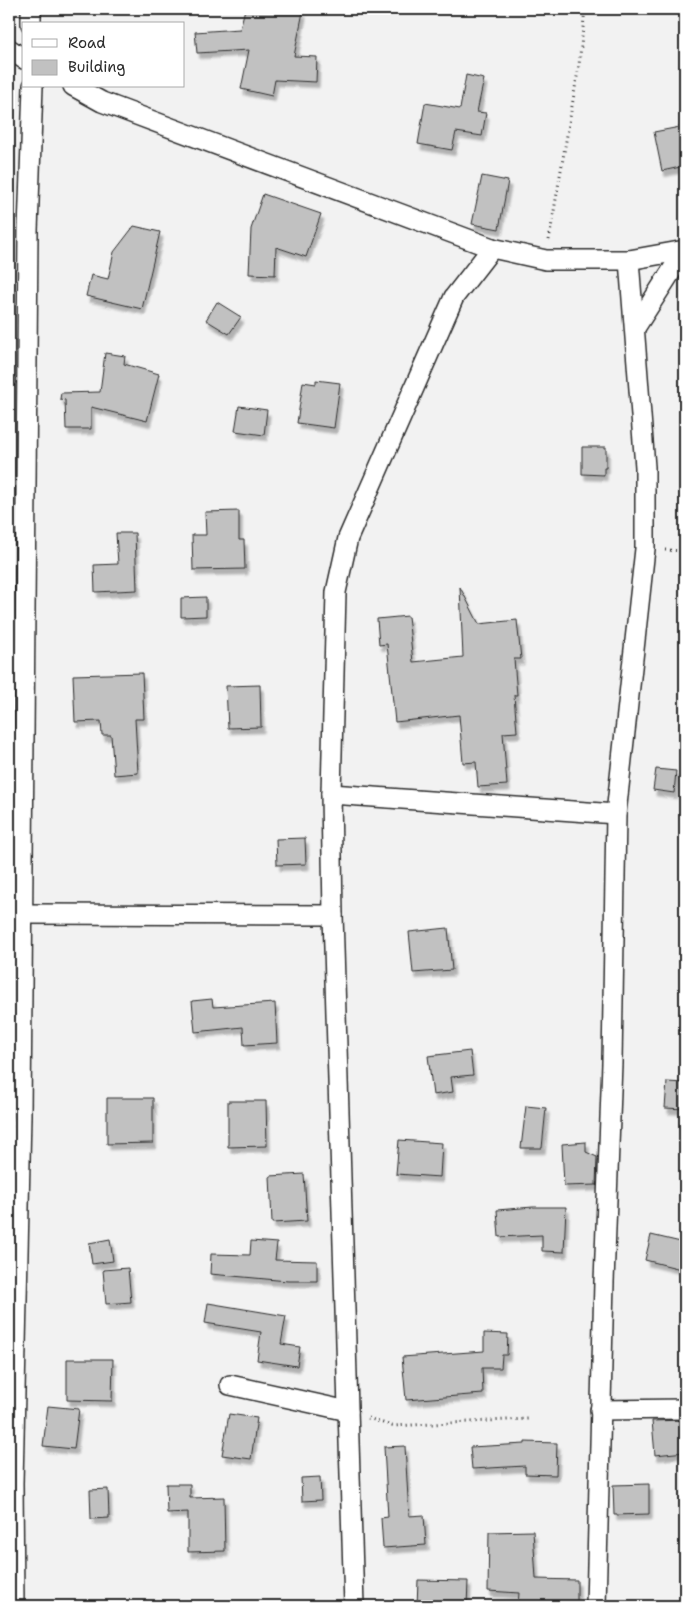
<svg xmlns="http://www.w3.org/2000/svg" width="694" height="1615" viewBox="0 0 694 1615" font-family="'Shantell Sans',sans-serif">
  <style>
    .building { fill: #c1c1c1; stroke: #2b2b2b; filter: url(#shadow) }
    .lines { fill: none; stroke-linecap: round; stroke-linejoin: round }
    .street-casing { stroke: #2b2b2b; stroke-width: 22 }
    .path { stroke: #2b2b2b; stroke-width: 3; stroke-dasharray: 1 4; stroke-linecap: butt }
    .street { stroke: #fff; stroke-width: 19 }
  </style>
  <defs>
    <filter id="shadow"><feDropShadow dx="3" dy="5.5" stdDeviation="1" flood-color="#0004"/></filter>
  </defs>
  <rect width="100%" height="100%" fill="#f2f2f2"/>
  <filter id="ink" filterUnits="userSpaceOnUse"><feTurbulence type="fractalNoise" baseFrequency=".02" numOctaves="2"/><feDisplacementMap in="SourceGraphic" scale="10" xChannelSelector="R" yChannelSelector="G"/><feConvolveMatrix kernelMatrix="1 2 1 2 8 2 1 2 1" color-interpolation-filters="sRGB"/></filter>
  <g filter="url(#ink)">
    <g class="building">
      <polygon points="245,9 285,9 303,12 294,56 317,57 316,82 275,80 272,96 241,89 249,50 197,53 195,32 240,29"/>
      <polygon points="466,75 484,79 477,112 486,113 482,136 456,132 452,150 418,144 425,103 460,109"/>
      <polygon points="685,126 685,166 662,171 654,132"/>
      <polygon points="482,176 508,181 499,229 472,224"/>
      <polygon points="263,194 321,214 306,257 276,247 275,275 249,274 251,229"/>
      <polygon points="134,226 160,232 142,309 86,296 91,275 108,279 114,252"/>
      <polygon points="217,302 241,317 229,334 206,320"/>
      <polygon points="105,353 125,356 124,364 159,374 147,421 91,407 91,429 66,429 65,400 60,399 61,393 100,392"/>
      <polygon points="316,380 340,383 334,428 297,423 303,382 316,384"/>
      <polygon points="239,406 267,410 264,435 235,431"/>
      <polygon points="582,447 606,447 606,468 604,468 604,475 582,474"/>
      <polygon points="239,511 239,540 244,540 245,569 193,570 192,535 206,535 205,512"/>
      <polygon points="116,533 135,533 137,590 95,592 94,565 118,564"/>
      <polygon points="460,587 479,624 517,620 521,659 514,659 517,695 514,695 517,732 503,733 507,785 478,787 476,762 463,763 459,715 395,722 387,644 379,645 377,619 408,616 413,662 463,657"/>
      <polygon points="206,597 206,616 181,617 181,598"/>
      <polygon points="142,673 144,719 135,719 138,773 114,775 111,735 102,735 101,721 75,722 73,675"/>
      <polygon points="260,685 261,727 228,728 226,686"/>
      <polygon points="656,769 676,771 674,793 653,790"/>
      <polygon points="305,838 306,864 277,865 276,839"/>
      <polygon points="448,928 452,970 413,973 409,932"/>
      <polygon points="212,999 213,1007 275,1003 277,1043 244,1045 243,1027 195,1032 192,1001"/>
      <polygon points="470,1051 473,1075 451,1077 453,1092 433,1095 428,1056"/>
      <polygon points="667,1082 685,1083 685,1109 665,1108"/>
      <polygon points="107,1098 153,1098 153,1143 107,1144"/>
      <polygon points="228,1101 266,1101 267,1146 228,1147"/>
      <polygon points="526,1106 546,1108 542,1148 521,1148"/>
      <polygon points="399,1140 442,1143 440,1177 396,1174"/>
      <polygon points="586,1142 586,1152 597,1157 596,1185 564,1186 562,1144"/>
      <polygon points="304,1174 307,1221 272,1223 270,1176"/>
      <polygon points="533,1207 566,1207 564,1252 542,1251 542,1235 499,1237 497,1210"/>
      <polygon points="651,1235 685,1243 685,1270 645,1260"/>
      <polygon points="110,1239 113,1261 92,1264 89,1243"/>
      <polygon points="251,1241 277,1243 275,1260 317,1261 317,1281 288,1281 210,1274 211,1254 250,1255"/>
      <polygon points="128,1268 131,1302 106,1304 103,1270"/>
      <polygon points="208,1303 286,1316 281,1344 300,1347 297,1366 257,1360 261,1332 205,1323"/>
      <polygon points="484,1333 508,1334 507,1355 502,1355 501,1368 482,1368 483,1394 406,1400 402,1357 484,1351"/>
      <polygon points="67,1359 113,1359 112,1401 67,1400"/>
      <polygon points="48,1406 79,1409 74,1449 43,1446"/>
      <polygon points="229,1414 257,1418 251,1459 222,1455"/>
      <polygon points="685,1420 685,1452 655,1455 652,1421"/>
      <polygon points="525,1442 557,1443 556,1475 525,1474 525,1466 472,1469 470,1447 525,1444"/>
      <polygon points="405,1446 409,1516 424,1515 426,1545 383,1548 381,1518 388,1517 384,1447"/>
      <polygon points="320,1477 321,1500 302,1501 301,1478"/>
      <polygon points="166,1484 190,1484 190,1498 224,1497 225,1551 188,1552 188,1512 167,1513"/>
      <polygon points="649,1484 649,1514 614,1515 613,1485"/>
      <polygon points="108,1489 109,1518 91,1519 90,1490"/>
      <polygon points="533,1531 536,1579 577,1580 577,1606 518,1606 519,1593 488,1591 489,1532"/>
      <polygon points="418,1580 468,1581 467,1606 417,1606"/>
    </g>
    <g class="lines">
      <g class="street-casing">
        <g id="street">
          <polyline points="31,9 31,24"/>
          <polyline points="9,49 24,59"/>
          <polyline points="73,86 102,102 492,248 546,260 629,260 685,250"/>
          <polyline points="635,328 685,250"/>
          <polyline points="331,794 616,814"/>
          <polyline points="23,914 333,915"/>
          <polyline points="230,1385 348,1411"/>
          <polyline points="600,1410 685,1409"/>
          <polyline points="14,1606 13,1483 21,1115 28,231 33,86"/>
          <polyline points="354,1606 333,915 331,794 336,592 348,538 454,297 492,248"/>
          <polyline points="596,1606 604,1282 612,1063 616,814 645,549 645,467 629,260"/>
        </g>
      </g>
      <g class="path">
        <polyline points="549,240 579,65 585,9"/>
        <polyline points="665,550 685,551"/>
        <polyline points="368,1418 392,1426 528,1419"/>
      </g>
      <use href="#street" class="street"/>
    </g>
  </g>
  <rect width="694" height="1615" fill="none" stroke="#fff" stroke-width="30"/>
  <rect x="15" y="15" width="664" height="1585" fill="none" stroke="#2b2b2b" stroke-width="2" filter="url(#ink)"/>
  <rect x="22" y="22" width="162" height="65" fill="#ffffff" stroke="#aaaaaa"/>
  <rect x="32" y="39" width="25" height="8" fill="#ffffff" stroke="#aaaaaa"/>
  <text x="68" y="48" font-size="15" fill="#2b2b2b">Road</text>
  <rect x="32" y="60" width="25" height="15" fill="#c1c1c1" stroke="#aaaaaa"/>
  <text x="68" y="72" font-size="15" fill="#2b2b2b">Building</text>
</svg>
